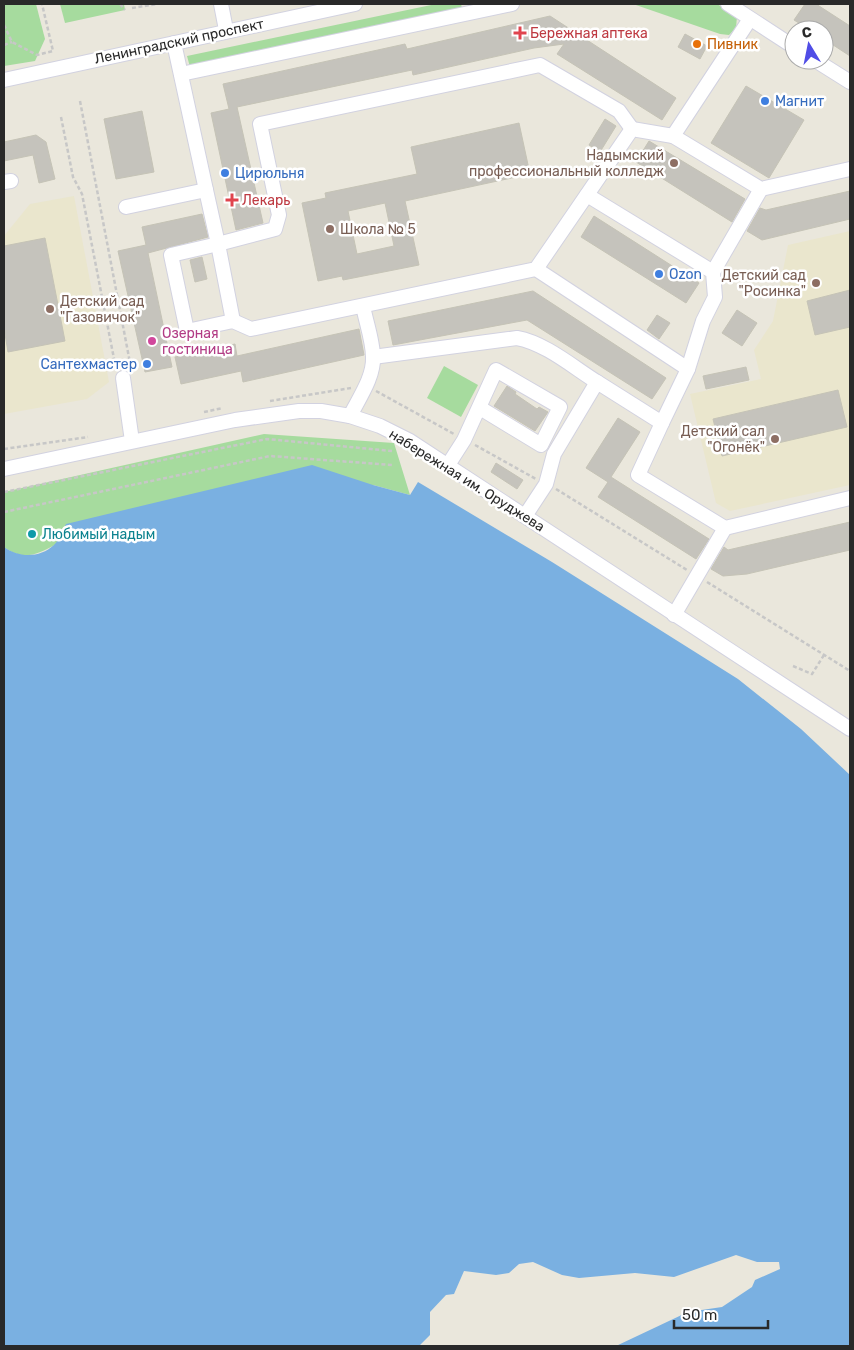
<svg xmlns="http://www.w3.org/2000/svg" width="854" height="1350" viewBox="0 0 854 1350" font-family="Rubik,sans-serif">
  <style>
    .education { fill: #eae6cd }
    .green { fill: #a6db9e }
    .water { fill: #7ab0e1 }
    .building { fill: #c5c3bc; stroke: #c5c3b6; fill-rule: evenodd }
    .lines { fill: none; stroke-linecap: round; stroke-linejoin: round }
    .minor-casing { stroke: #d2d2e0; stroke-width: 16 }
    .path { stroke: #c7c7c7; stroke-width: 2.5; stroke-dasharray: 4 2.5; stroke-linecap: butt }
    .minor { stroke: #fff; stroke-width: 14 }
    .health-dot { fill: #e0444e; stroke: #fff; stroke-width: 2 }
    .food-dot { fill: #e8710a; stroke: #fff; stroke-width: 2 }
    .shop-dot { fill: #3f7fe0; stroke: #fff; stroke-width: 2 }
    .education-dot { fill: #8d6e63; stroke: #fff; stroke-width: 2 }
    .hotel-dot { fill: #d1479c; stroke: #fff; stroke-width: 2 }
    .culture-dot { fill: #0f9aa8; stroke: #fff; stroke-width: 2 }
    .labels { text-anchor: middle; stroke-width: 5; stroke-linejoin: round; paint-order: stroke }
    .health-label { font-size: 14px; fill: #be3a42; stroke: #fff; text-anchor: start }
    .street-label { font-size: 14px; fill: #292929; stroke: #fff }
    .food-label { font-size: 14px; fill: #c56008; stroke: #fff; text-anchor: start }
    .shop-label { font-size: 14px; fill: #366cbe; stroke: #fff; text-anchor: start }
    .education-label { font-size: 14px; fill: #785e54; stroke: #fff; text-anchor: end }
    .hotel-label { font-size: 14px; fill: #b23c85; stroke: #fff; text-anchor: start }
    .culture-label { font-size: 14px; fill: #0d838f; stroke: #fff; text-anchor: start }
  </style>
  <rect width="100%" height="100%" fill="#eae7dc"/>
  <g class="education">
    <polygon points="74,196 109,382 87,399 4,414 4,236 30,204"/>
    <polygon points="850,231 850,485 730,511 716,503 690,394 761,379 754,350 773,321 788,245"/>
  </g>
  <g class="green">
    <polygon points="4,4 36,4 45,39 35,61 4,66"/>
    <polygon points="60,4 124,4 125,10 65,23"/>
    <polygon points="436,4 461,4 462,8 190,67 187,56"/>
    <polygon points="633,4 717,4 737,16 736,28 729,35 720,34"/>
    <polygon points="444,366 478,385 461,417 427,398"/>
    <path d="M 264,434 L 394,443 L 410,495 L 373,485 L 55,545 C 36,555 23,561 4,547 L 4,492 Z"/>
  </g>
  <path class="water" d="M 312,465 L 373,485 L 410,495 L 418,482 L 552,562 L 738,679 L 801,729 L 850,775 L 850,1346 L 616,1346 L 688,1312 L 722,1307 L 752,1287 L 755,1280 L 780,1269 L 779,1262 L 757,1262 L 736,1255 L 674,1277 L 635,1273 L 579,1278 L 562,1275 L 533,1262 L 519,1264 L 509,1273 L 496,1275 L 464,1271 L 454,1294 L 446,1295 L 430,1312 L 430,1335 L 419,1346 L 4,1346 L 4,547 C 19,558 40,558 54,545 C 59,540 63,530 66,524 Z"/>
  <g class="building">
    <polygon points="805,4 816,4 850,26 850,56 824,39 824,30 810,30 794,20"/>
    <polygon points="550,16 676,98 662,120 557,54 564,44 534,48 413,75 412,70 237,107 263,223 236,230 211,113 229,109 223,84 405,44 407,49"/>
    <polygon points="685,34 707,46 700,59 678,47"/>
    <polygon points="746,86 804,120 769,178 711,143"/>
    <polygon points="142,111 154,172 116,179 104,119"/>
    <polygon points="605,119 616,126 600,152 589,145"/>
    <path d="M 519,123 L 530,174 L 405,201 L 419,265 L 343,280 L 342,276 L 318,281 L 302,203 L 326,198 L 325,193 L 417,174 L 411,147 ZM 385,203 L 394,246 L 357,254 L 348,211 Z"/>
    <polygon points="36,135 46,142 55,179 39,183 33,155 4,161 4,142"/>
    <polygon points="649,141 745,199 732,222 636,162"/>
    <polygon points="850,191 850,219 762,240 747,231 760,208 766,210"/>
    <polygon points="202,214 208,237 148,253 172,367 145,372 118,251 146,245 142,227"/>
    <polygon points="594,216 699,283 686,303 581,237"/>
    <polygon points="45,238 65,341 8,352 4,328 4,246"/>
    <polygon points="202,257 207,279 195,282 190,260"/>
    <polygon points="850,290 850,327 815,335 807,301"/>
    <polygon points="533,291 666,378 652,399 527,320 393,345 388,321"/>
    <polygon points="737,310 757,323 742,346 722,333"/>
    <polygon points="657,315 670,323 659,339 647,330"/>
    <polygon points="359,329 364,355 243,382 241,371 181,384 175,357 235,344 237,356"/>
    <polygon points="746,367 749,380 706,389 703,376"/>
    <polygon points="507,386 516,392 515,394 537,409 539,407 548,412 535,431 494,406"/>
    <polygon points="838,390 847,427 722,456 713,419"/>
    <polygon points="618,418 640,432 611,477 709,539 696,559 598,497 608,482 586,468"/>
    <polygon points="496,463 523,480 517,489 491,472"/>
    <polygon points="850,522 850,550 747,574 723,576 711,569 724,547 728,550 741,547"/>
  </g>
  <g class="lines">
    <g class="minor-casing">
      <g id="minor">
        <polyline points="221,4 226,30"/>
        <polyline points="728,4 794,47"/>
        <polyline points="174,43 206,190"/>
        <polyline points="815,60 850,82"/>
        <polyline points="181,74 512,4"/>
        <polyline points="4,80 355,4"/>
        <polyline points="673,136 761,189 850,169"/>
        <polyline points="4,182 11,181"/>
        <polyline points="587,195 713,272 715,297 703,321 688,369"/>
        <polyline points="126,207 206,190 218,244 171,255 187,331 233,321 251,329 536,269 632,129 673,136 750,19"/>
        <polyline points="713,272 761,189"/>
        <polyline points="233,321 218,244 275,229 279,215 260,124 540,65 619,111 632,129"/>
        <path d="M 373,357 L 517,338 C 545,343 573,367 597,382"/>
        <polyline points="123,378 132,441"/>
        <path d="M 350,416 C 359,398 374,377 373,357 C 373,341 366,322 363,306"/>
        <polyline points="662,423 638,475 725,528 850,498"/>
        <polyline points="448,465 464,440 496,370 560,407 541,445 480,408"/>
        <polyline points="4,469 235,420 299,411 321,411 350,416 380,426 410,441 850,729"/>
        <polyline points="525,516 546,484 554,454 597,382 662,423 688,369 536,269"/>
        <polyline points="674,615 725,528"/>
      </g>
    </g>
    <g class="path">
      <polyline points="120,4 125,10"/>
      <polyline points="132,8 157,4"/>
      <polyline points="4,25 12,42 37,55 53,51 42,4"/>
      <polyline points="4,45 12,42"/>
      <polyline points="80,101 131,368"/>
      <polyline points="61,117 73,177 82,194 116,369"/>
      <polyline points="376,391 454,434"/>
      <polyline points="270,401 351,388"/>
      <polyline points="204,412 223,408"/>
      <polyline points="475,445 536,479"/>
      <polyline points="4,449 88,437"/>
      <polyline points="556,489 687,570"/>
      <polyline points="4,492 267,439 392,451"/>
      <polyline points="4,512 270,456 392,465"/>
      <polyline points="707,582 850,671"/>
      <polyline points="793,666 812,674 824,655"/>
    </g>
    <use href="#minor" class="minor"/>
  </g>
  <g class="health-dot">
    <path d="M517.5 25.5h5v5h5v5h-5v5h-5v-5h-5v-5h5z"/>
    <path d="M229.5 192.5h5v5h5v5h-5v5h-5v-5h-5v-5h5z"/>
  </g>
  <circle class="food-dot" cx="697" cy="44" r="5"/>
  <g class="shop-dot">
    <circle cx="765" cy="101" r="5"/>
    <circle cx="225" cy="173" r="5"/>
    <circle cx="659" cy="274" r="5"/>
    <circle cx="147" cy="364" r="5"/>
  </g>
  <g class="education-dot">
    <circle cx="674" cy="163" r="5"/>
    <circle cx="330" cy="229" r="5"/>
    <circle cx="816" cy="283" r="5"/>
    <circle cx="50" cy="309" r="5"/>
    <circle cx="775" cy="439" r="5"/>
  </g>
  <circle class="hotel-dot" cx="152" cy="341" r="5"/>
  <circle class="culture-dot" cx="32" cy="534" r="5"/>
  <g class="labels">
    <g class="health-label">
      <text x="530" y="38">Бережная аптека</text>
      <text x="242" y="205">Лекарь</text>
    </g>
    <g class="street-label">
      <text transform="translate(179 41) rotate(-12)" y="5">Ленинградский проспект</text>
      <text transform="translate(467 480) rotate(32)" y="5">набережная им. Оруджева</text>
    </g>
    <g class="food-label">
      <text x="707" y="49">Пивник</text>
    </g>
    <g class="shop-label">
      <text x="775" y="106">Магнит</text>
      <text x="235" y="178">Цирюльня</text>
      <text x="669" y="279">Ozon</text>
      <text x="137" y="369" text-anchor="end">Сантехмастер</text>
    </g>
    <g class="education-label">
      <text x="664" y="160">Надымский<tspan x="664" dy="16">профессиональный колледж</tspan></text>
      <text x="340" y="234" text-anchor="start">Школа № 5</text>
      <text x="806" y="280">Детский сад<tspan x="806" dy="16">"Росинка"</tspan></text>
      <text x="60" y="306" text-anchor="start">Детский сад<tspan x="60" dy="16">"Газовичок"</tspan></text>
      <text x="765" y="436">Детский сал<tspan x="765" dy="16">"Огонёк"</tspan></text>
    </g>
    <g class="hotel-label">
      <text x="162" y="338">Озерная<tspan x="162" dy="16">гостиница</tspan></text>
    </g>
    <g class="culture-label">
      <text x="42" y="539">Любимый надым</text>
    </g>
  </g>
  <rect width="854" height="1350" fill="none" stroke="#292929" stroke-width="10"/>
  <g transform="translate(809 45) rotate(350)"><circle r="24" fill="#ffffff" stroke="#a9a9a9"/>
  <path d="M0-4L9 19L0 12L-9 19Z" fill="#504de6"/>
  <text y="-8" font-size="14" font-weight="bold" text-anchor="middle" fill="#292929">С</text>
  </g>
  <path d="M674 1320v8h94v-8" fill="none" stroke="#292929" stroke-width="2.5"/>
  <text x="682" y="1320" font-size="15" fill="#292929" stroke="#ffffff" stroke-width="4" paint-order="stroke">50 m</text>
</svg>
